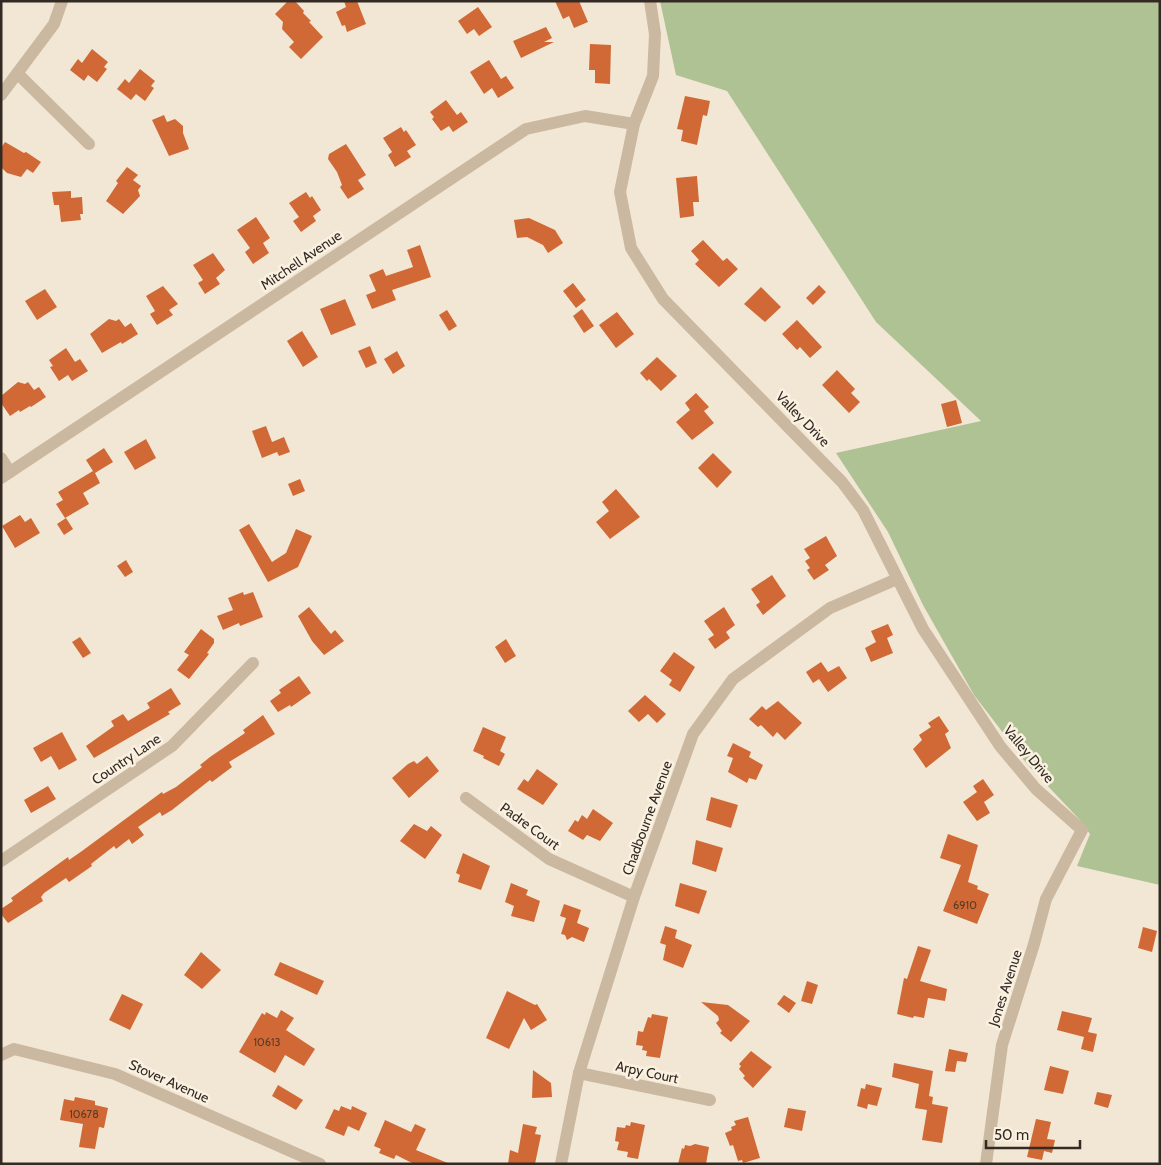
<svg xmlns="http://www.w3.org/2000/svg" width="1161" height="1165" viewBox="0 0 1161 1165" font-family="Cabin,sans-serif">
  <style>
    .green { fill: #aec294 }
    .building { fill: #d06935 }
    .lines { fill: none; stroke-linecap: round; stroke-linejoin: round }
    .street { stroke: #cbb8a0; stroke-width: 12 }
    .labels { text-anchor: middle; stroke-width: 5; stroke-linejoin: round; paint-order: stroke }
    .number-label { font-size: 11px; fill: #5b3a28 }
    .street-label { font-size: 14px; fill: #342a24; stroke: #faf1e1 }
  </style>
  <rect width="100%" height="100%" fill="#f2e7d4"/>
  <polygon class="green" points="660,1 1160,1 1160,885 1077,866 1090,834 1079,819 1027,764 974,695 923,605 888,532 836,453 981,421 876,322 727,91 676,75"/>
  <g class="building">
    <polygon points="288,1 295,1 304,11 303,13 311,21 309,22 323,37 301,59 289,47 294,42 282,29 283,22 275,14"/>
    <polygon points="344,1 357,1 366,24 347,32 345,25 342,26 336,12 346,7"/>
    <polygon points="555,1 579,1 588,22 574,28 569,16 563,19"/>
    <polygon points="478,7 492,27 479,36 474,29 467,34 458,21"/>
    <polygon points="546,27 552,38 544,42 554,42 521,58 513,41"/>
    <polygon points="590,44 611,45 610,84 595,83 595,70 589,70"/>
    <polygon points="92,49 108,62 104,67 107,69 97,82 88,75 84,81 70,70 78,59 82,63"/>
    <polygon points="489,60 501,79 506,76 514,88 498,98 492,88 484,94 470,72"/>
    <polygon points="140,69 155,81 151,86 154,88 145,101 136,94 131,100 117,89 125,79 129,83"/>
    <polygon points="685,96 710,101 707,116 703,115 697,145 681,141 683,130 677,129"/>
    <polygon points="446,100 457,115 461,112 468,122 453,132 449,126 441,131 432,119 434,117 430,112"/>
    <polygon points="164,115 167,122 175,119 183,126 183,133 189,149 169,156 152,120"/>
    <polygon points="401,127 404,132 406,130 416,145 407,151 411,157 395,167 388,155 392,152 383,138"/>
    <polygon points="5,142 24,153 26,152 41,162 33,173 27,169 21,177 7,173 1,167 1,148"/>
    <polygon points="346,144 366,175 358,180 364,189 348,199 340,187 342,185 337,172 328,159 329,154"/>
    <polygon points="127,167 138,175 133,180 141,186 138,190 140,196 123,214 106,201 118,183 116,181"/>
    <polygon points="697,176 699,202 693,202 694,216 680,218 676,178"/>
    <polygon points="71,191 71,198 82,197 83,214 80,214 81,220 61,222 59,205 54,205 52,192"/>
    <polygon points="306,192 310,198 312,196 321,210 313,216 316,221 301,232 293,221 299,217 289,203"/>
    <polygon points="256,217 270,238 263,243 269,253 253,264 245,252 250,248 237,230"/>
    <polygon points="529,218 555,230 563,243 548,253 543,245 527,237 517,238 514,220"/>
    <polygon points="703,240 723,261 727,258 738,269 719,287 695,264 699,260 691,251"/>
    <polygon points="420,245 431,277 392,290 396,300 372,309 366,295 376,291 369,275 383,269 386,276 413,267 407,250"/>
    <polygon points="213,253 225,270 216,278 220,284 205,294 198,283 203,280 193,265"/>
    <polygon points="573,283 586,300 576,308 563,291"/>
    <polygon points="819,285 826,292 813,305 806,298"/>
    <polygon points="163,286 178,304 169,310 173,315 157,325 150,314 155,311 146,296"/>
    <polygon points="761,287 781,307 765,322 744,304"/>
    <polygon points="45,289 57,307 37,320 25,301"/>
    <polygon points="345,299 356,325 331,335 320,309"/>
    <polygon points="582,309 594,326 584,333 573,316"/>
    <polygon points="447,310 457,326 449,331 439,315"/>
    <polygon points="617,312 634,334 616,348 599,325"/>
    <polygon points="109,319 116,321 119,319 125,327 131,323 138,334 122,344 121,342 102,353 90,334"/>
    <polygon points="797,320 822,347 810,358 800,347 797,350 782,334"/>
    <polygon points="302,331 318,357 303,367 287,341"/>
    <polygon points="370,346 377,363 366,368 358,351"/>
    <polygon points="66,348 75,362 80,359 88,371 72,381 68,375 59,381 50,367 53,366 49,360"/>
    <polygon points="397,351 405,366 393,374 384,359"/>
    <polygon points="657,357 677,376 661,391 649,379 647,381 640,373"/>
    <polygon points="837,370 855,389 851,393 860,402 849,413 822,385"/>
    <polygon points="18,382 25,384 28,382 34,390 39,387 46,397 31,407 30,406 20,412 19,410 10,416 1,403 1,396"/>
    <polygon points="696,393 709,407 704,411 714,423 692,440 676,422 690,410 685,403"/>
    <polygon points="956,400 962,423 947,427 941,404"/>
    <polygon points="266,426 272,442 284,437 290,452 279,456 277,452 262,458 252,431"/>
    <polygon points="146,439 156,458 135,470 124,452"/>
    <polygon points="104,448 113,462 95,473 100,483 83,493 89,504 65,518 56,504 63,500 58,492 93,471 86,460"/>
    <polygon points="713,453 732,472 717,488 698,468"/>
    <polygon points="300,479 305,491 293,496 288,484"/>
    <polygon points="616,489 640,517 610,539 596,522 609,511 602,502"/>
    <polygon points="20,515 25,522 31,518 40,533 15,548 2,526"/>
    <polygon points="66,518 73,529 64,535 57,524"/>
    <polygon points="249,524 272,562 286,553 296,529 312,536 298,567 268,582 239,530"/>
    <polygon points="826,536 837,556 825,565 829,570 814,580 807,570 810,568 805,561 810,558 804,549"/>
    <polygon points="126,560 133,572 125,577 117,566"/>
    <polygon points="772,575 786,596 763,615 756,605 760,602 751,589"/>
    <polygon points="243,592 244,595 253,592 263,617 240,626 239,623 223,630 217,616 233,610 228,598"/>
    <polygon points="309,607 331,634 335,630 344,641 324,655 312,641 298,616"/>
    <polygon points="724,607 735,625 726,632 730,638 715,649 708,639 714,635 704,621"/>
    <polygon points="888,624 893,635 887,638 893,653 871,662 865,648 876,642 871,631"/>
    <polygon points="201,629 214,639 214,643 207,653 209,654 189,679 177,670 189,655 184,652"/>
    <polygon points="80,637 91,653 83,658 72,642"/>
    <polygon points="506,639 516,656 505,663 495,647"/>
    <polygon points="674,652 695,667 680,692 669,685 672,680 660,671"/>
    <polygon points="821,662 828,672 839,666 847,678 828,692 819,679 813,683 806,672"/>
    <polygon points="299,676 311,693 291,707 290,705 278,712 270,701 281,693 279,690"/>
    <polygon points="171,688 181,704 168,712 170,714 94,758 86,746 114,726 111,721 123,714 128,721 150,708 147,703"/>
    <polygon points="645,695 666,714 657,723 648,714 639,722 628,711"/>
    <polygon points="778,701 802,723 785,740 777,732 773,737 761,725 758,727 749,719 762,706 766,710"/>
    <polygon points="263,715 275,734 229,762 232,767 212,782 210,780 172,810 162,816 160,812 138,827 144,835 132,844 129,839 116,849 114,846 91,864 92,866 69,882 66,878 44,893 41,897 43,901 8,923 1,914 1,909 13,901 11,898 68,857 69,860 82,851 162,792 163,794 176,787 202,767 200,765 210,757 245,733 243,730"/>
    <polygon points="939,716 949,731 945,734 951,748 926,768 913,749 922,740 919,735 931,727 928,723"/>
    <polygon points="483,727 506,737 500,751 505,754 499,766 483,758 484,756 473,751"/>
    <polygon points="62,732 77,760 59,770 51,756 41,762 33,748"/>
    <polygon points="733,743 751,752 749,757 763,765 756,780 749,778 747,783 728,772 733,758 727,756"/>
    <polygon points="427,756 439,771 409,798 392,778 408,764 414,761 417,764"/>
    <polygon points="537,769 558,784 543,805 517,789 524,779 528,782"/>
    <polygon points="983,779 994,795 984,802 990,813 977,821 963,802 977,792 973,786"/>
    <polygon points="48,786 56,799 31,813 24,800"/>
    <polygon points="711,797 738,805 731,828 706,820"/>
    <polygon points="593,809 613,823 600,841 587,835 583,840 568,831 575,820 578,822 582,815 587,819"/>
    <polygon points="414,824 427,831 431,826 442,835 425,859 400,841"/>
    <polygon points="948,834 978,845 968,882 978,886 977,889 989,894 977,924 943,911 961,865 940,858"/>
    <polygon points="696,840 723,848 716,872 692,864"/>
    <polygon points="463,853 490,866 481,890 458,882 460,875 456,873"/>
    <polygon points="511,883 528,890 526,895 540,901 534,922 511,916 514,906 505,902"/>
    <polygon points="680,883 707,891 699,914 675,906"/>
    <polygon points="564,904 581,910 577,923 589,928 584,942 572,937 567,940 565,935 561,934 566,918 560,916"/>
    <polygon points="665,926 677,930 675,938 692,945 683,968 663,960 666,945 660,943"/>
    <polygon points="1143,927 1157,931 1152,952 1138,948"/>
    <polygon points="918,946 931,950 920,981 947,989 945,1001 928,998 924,1018 914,1016 913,1018 897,1014 904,978 907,979"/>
    <polygon points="201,952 221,970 202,989 184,975"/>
    <polygon points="280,962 324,981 317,995 274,975"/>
    <polygon points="807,981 818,985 812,1004 801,1001"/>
    <polygon points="507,991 535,1005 537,1004 547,1020 531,1030 524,1018 509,1049 486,1038"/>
    <polygon points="122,994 143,1004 130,1030 109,1020"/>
    <polygon points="784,995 796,1003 789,1013 777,1004"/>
    <polygon points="701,1002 728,1005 750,1021 731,1042 720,1033 722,1031 716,1023 719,1020 718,1016"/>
    <polygon points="281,1010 294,1018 286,1030 315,1049 304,1066 285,1055 275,1073 239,1052 262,1013 265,1015 266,1012 277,1018"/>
    <polygon points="1062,1011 1092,1018 1088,1032 1097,1034 1093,1052 1081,1049 1084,1037 1057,1030"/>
    <polygon points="652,1014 668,1017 660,1058 646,1056 647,1051 642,1050 643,1046 636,1045 638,1031 643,1032 648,1017 651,1018"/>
    <polygon points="949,1049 968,1053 966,1062 957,1061 955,1072 945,1071"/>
    <polygon points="751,1051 772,1067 753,1088 743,1078 745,1076 739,1069 741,1066 739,1064"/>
    <polygon points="894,1063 933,1071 929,1096 933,1097 932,1104 948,1107 942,1143 922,1140 927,1110 915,1108 919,1084 892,1077"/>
    <polygon points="1050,1066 1069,1071 1063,1094 1044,1090"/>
    <polygon points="533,1070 551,1083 552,1097 532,1098"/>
    <polygon points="866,1084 882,1088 877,1106 868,1104 867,1109 857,1106 861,1088 865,1089"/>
    <polygon points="278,1085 303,1100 296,1110 272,1096"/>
    <polygon points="1097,1092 1112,1095 1108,1108 1094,1104"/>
    <polygon points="75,1097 95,1101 95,1105 108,1108 104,1128 99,1127 95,1149 79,1147 83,1124 60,1120 64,1099 74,1101"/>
    <polygon points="341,1106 351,1110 352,1106 367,1113 359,1131 348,1126 344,1136 325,1128 334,1109 339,1111"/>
    <polygon points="788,1108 806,1111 802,1131 784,1127"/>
    <polygon points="748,1117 760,1158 743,1163 742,1160 738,1161 733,1145 730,1146 725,1133 732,1130 731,1127 736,1125 734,1121"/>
    <polygon points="1036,1119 1051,1122 1047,1139 1055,1140 1052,1153 1044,1151 1042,1160 1027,1157"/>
    <polygon points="385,1120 411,1132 415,1124 426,1129 416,1150 450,1164 414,1164 396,1155 394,1159 379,1153 381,1149 374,1146"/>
    <polygon points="631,1122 645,1125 638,1159 627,1157 628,1152 617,1150 619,1142 615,1141 617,1127 625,1128 626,1125 630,1126"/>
    <polygon points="523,1124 537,1127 535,1134 541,1135 535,1164 508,1164 510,1150 518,1153"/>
    <polygon points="695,1144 709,1147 706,1164 678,1164 682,1148 684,1149 685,1145 690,1146"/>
  </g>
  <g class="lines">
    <g class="street">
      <polyline points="650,1 655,34 653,76 634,124 620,192 631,248 663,299 842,482 863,510 923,629 1000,746 1036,789 1082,830 1046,899 1034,944 1002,1045 986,1164"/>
      <polyline points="18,74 89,144"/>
      <polyline points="1,95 54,24 62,1"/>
      <polyline points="1,458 10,472"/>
      <polyline points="1,478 526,129 585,116 634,124"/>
      <polyline points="466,798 549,859 634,897"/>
      <polyline points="1,861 172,746 253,663"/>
      <polyline points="1,1055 14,1049 115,1074 320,1164"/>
      <polyline points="579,1073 710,1100"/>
      <polyline points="561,1164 579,1073 634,897 693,734 733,679 830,608 897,579"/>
    </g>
  </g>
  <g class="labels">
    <g class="number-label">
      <text x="965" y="909">6910</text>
      <text x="267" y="1046">10613</text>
      <text x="84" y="1118">10678</text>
    </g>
    <g class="street-label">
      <text transform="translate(301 260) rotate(-34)" y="5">Mitchell Avenue</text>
      <text transform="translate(803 419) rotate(46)" y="5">Valley Drive</text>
      <text transform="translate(1029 754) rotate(50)" y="5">Valley Drive</text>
      <text transform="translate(126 759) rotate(-34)" y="5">Country Lane</text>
      <text transform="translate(647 818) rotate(-70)" y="5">Chadbourne Avenue</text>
      <text transform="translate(530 826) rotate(36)" y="5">Padre Court</text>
      <text transform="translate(1005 988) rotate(-72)" y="5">Jones Avenue</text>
      <text transform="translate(647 1072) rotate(12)" y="5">Arpy Court</text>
      <text transform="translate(169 1081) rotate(24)" y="5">Stover Avenue</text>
    </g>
  </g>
  <rect width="1161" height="1165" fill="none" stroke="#342a24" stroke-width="5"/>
  <path d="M986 1140v8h94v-8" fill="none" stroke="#342a24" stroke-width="2.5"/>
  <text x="994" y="1140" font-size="15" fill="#342a24" stroke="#faf1e1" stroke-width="4" paint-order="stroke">50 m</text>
</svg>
